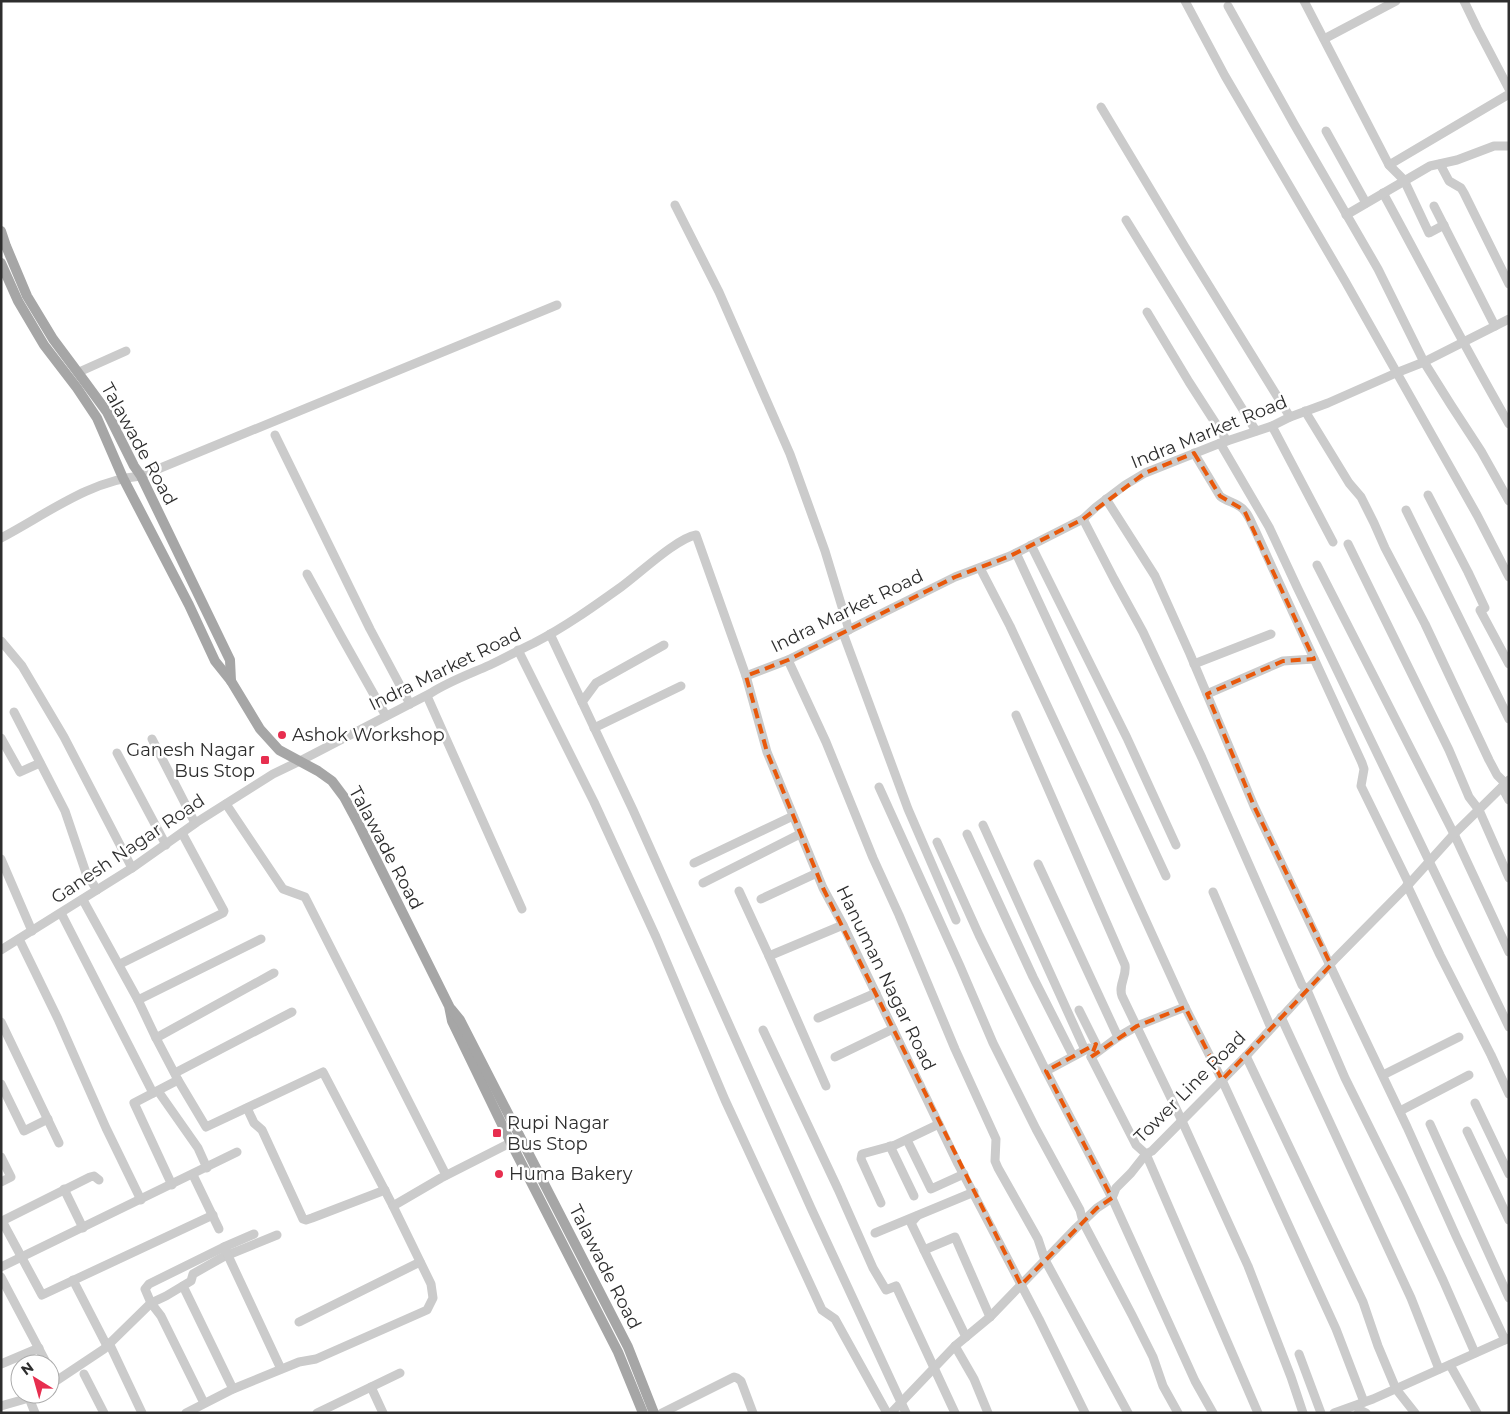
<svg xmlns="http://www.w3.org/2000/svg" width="1510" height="1414" viewBox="0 0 1510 1414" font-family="Montserrat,sans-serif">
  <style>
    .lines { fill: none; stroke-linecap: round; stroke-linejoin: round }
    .minor { stroke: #cbcbcb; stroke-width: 9 }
    .major { stroke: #a6a6a6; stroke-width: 10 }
    .marked { fill: none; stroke: #e8590c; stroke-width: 4; stroke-dasharray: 10 6; stroke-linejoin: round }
    .poi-dot { fill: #e72e4f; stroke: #fff; stroke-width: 2 }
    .labels { text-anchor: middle; stroke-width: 5; stroke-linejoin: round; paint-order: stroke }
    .street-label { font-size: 18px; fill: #2e2e2e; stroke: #fff }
    .poi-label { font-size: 18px; fill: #2e2e2e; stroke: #fff; text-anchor: start }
  </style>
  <rect width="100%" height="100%" fill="#fff"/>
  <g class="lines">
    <g class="minor">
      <polyline points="1185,1 1225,76 1345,281 1477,515 1509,577"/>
      <polyline points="1304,1 1389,165 1404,180 1429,233 1444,225"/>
      <polyline points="1464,1 1477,28 1509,89"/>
      <polyline points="1228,6 1294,124 1378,269 1424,362 1451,405 1481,451 1509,501"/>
      <polyline points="1324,39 1396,1"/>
      <polyline points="1101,107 1185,247 1290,417"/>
      <polyline points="1326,131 1366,203"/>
      <polyline points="1440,164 1449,181 1461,188 1464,193 1509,284"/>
      <polyline points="1389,165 1509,94"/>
      <path d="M 1383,193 C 1425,270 1465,348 1509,424"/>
      <polyline points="675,205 719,292 790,454 825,551 849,630"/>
      <polyline points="1434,206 1495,326"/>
      <polyline points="1346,215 1430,166 1457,160 1494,146 1509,146"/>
      <polyline points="1126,220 1256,431"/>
      <polyline points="1147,312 1189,382 1227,441"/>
      <polyline points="79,372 126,351"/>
      <polyline points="1305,411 1349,483 1361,497 1374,523 1385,548 1425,624 1489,760 1497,775 1506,784"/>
      <polyline points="1272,426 1333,542"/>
      <polyline points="275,435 370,629 410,704"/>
      <polyline points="1220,443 1269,527 1297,587 1509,1027"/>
      <path d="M 1194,453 L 1220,496 C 1226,501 1233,502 1239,506 C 1247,510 1251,522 1255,530 L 1362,763 L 1364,769 L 1361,786 L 1409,884"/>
      <polyline points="1428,495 1468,572 1485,608 1480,610 1509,664"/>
      <polyline points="1106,499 1155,576 1190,654 1254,806 1407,1127 1456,1236 1505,1340"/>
      <polyline points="1406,510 1509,719"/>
      <polyline points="1083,519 1114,579 1143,632 1202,758 1302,985 1307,990 1345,1078 1402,1193 1443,1280 1475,1353"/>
      <path d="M 1,538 C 45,515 90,480 141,476 L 557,305"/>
      <polyline points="1348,544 1449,750 1469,797 1479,810 1509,878"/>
      <polyline points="1031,545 1127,738 1176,845"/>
      <polyline points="1016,553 1166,876"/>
      <polyline points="1317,565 1454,834 1509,952"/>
      <polyline points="980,568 1010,626 1086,789 1185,1007 1222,1080 1336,1329 1364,1402"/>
      <polyline points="307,574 341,636 386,716"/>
      <polyline points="843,633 908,809 956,920"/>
      <polyline points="550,634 633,810 811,1208 906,1413"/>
      <polyline points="1,641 22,666 64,737 132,868"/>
      <polyline points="518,650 594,802 622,863 656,937 725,1100 822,1310 835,1319 887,1413"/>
      <polyline points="788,660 826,742 873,858 899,915 955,1049 996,1139 995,1161 998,1168 1038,1239 1045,1260 1128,1413"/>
      <polyline points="1194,664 1271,634"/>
      <polyline points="746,676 788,660 955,577 1010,556 1083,519 1096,507 1125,485 1145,473 1218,444 1272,426 1290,417 1328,403 1396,373 1424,362 1509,319"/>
      <polyline points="1207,694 1283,661 1314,659"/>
      <polyline points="427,696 522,909"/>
      <polyline points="582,702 596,683 664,645"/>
      <polyline points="14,712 65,811 86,873 97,890"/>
      <path d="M 1016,715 L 1125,965 C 1127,976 1118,985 1122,996 L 1182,1121 L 1248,1266 L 1291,1377 L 1303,1413"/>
      <polyline points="594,728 681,686"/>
      <polyline points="1,738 20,772 40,763"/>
      <polyline points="152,739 195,823"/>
      <polyline points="117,753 166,845"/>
      <polyline points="879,787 960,966 993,1043 1036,1129 1080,1210 1083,1222 1132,1315 1153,1357 1163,1386 1178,1413"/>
      <polyline points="1502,787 1509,800"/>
      <polyline points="226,804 283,889 305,897 446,1175"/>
      <polyline points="983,825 1085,1050"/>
      <polyline points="967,834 1033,977 1073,1056"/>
      <polyline points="937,842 979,935 1046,1071 1112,1198 1195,1381 1213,1413"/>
      <polyline points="1,859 32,931"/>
      <polyline points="694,863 793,816"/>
      <polyline points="1038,864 1118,1037"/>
      <polyline points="703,883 800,834"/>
      <polyline points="1407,885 1440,955 1491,1055 1509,1094"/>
      <polyline points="739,891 769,956 826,1086"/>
      <polyline points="1213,892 1271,1028"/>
      <polyline points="761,899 817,873"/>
      <polyline points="83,900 138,1000 156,1038 178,1080 206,1127 323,1072 393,1206"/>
      <polyline points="61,913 153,1093"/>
      <polyline points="19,939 58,1019 106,1128 141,1200"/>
      <path d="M 1,950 L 132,868 L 197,822 L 273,774 L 300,761 L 431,693 C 450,681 470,674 490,665 C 505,658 519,650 534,643 C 565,627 593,607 621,587 C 639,574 677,538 696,535 L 746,676 L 767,752 L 823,888 L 843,925 L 958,1164 L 1039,1319 L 1085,1413"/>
      <polyline points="769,956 843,925"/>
      <polyline points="120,964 223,913 224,911 182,833"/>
      <polyline points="138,1000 261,939"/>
      <polyline points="1079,1010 1096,1044 1091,1057 1118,1037 1137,1026 1185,1007"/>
      <polyline points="1281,1017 1411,1298 1439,1369"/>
      <polyline points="818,1018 876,993"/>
      <polyline points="1,1022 59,1143"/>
      <polyline points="763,1030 838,1189 873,1268 886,1290 896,1286 955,1413"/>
      <polyline points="156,1038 274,973"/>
      <polyline points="1246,1056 1363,1302 1378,1346 1396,1389 1415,1413"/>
      <polyline points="835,1057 893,1029"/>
      <polyline points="1091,1057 1136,1145 1146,1154 1258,1413"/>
      <polyline points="1046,1071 1089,1048"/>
      <polyline points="175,1073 292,1012"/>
      <polyline points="1383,1075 1459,1037"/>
      <polyline points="1,1084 24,1131 48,1119"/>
      <polyline points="158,1091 198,1148 207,1168"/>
      <polyline points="1475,1103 1509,1174"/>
      <polyline points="247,1108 254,1123 262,1130 303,1219 306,1220 312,1218 385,1190"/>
      <polyline points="1400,1111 1469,1075"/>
      <polyline points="1430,1124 1509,1298"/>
      <polyline points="1467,1131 1509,1220"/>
      <polyline points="907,1140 931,1189 964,1174"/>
      <polyline points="890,1146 914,1196"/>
      <polyline points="1,1157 11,1177 1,1182"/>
      <polyline points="193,1175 219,1229"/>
      <polyline points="99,1180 94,1176 90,1177 2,1221 42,1295 213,1215"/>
      <polyline points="172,1185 134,1103 178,1080"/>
      <polyline points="64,1189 83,1228"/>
      <polyline points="881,1203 861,1159 862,1154 895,1145 939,1124"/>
      <polyline points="917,1216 911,1223 924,1250"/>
      <polyline points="875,1233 974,1192"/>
      <polyline points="224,1247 254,1234"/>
      <polyline points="1,1267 237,1152"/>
      <polyline points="1,1277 47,1364"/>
      <polyline points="73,1280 107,1346"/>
      <polyline points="183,1286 233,1389"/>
      <polyline points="299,1322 420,1262"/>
      <polyline points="966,1337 924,1250 955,1237 990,1317"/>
      <polyline points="109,1343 142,1413"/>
      <polyline points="955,1346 974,1379 988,1413"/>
      <polyline points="1299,1354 1321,1413"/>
      <polyline points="1,1364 39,1348"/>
      <polyline points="1450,1365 1477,1413"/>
      <polyline points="84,1374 104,1413"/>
      <polyline points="50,1385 104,1349 151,1303 166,1296 191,1281 193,1274 223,1257 277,1235"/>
      <polyline points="371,1387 383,1413"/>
      <polyline points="29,1398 35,1413"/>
      <polyline points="204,1403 161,1316 151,1303 145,1289 149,1284 224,1247 281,1369"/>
      <polyline points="1,1406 29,1398 35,1394"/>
      <polyline points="186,1413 233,1389 299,1362 316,1359 427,1310 433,1298 431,1284 393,1206 441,1178 516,1140"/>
      <polyline points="317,1413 400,1373"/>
      <polyline points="662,1413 734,1377 737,1378 741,1381 753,1413"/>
      <polyline points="891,1413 955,1346 990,1317 1076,1228 1097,1208 1112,1198 1116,1188 1131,1173 1146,1154 1152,1151 1246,1056 1336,958 1409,884 1454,834 1509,780"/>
      <polyline points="1334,1413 1373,1399 1509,1338"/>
      <polyline points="1358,1413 1362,1411 1366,1413"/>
    </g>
    <g class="major">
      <polyline points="1,231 6,246 27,296 53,339 85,382 107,412 134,466 141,476 230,660 231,681"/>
      <polyline points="1,263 18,301 44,345 77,388 97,418 123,478 189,605 215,661 231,681 260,729 279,750 318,771 332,781 344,797 359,825 449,1006 452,1021 511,1143 618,1352 643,1413"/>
      <polyline points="451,1009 460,1020 628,1347 654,1413"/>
    </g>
  </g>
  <path class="marked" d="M 1194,453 L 1220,496 L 1244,510 L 1314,659 L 1283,661 L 1207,694 L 1254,806 L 1331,965 L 1222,1080 L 1185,1007 L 1137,1026 L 1091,1057 L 1096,1044 L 1046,1071 L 1112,1198 L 1097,1208 L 1021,1285 L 823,888 L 767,752 L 746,676 L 788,660 L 955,577 L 1010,556 L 1083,519 L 1145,473 Z"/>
  <g class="poi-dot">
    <circle cx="282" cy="735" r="5"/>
    <rect x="260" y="755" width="10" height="10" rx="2.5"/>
    <rect x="492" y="1128" width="10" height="10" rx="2.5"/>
    <circle cx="499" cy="1174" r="5"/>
  </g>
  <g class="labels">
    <g class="street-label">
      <text transform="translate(1209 432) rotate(-22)" y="6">Indra Market Road</text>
      <text transform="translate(139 444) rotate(61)" y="6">Talawade Road</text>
      <text transform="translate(847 611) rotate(-26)" y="6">Indra Market Road</text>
      <text transform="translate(445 669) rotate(-26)" y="6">Indra Market Road</text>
      <text transform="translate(386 848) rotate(62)" y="6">Talawade Road</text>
      <text transform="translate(128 849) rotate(-34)" y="6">Ganesh Nagar Road</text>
      <text transform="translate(886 978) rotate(64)" y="6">Hanuman Nagar Road</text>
      <text transform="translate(1190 1087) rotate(-45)" y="6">Tower Line Road</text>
      <text transform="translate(605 1267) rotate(63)" y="6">Talawade Road</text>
    </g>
    <g class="poi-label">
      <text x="292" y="741">Ashok Workshop</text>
      <text x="255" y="756" text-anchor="end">Ganesh Nagar<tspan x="255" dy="21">Bus Stop</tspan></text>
      <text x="507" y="1129">Rupi Nagar<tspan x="507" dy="21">Bus Stop</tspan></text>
      <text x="509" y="1180">Huma Bakery</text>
    </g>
  </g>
  <rect width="1510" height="1414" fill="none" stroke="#2e2e2e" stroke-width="5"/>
  <g transform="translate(35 1379) rotate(323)"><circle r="24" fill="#ffffff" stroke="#ababab"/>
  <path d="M0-4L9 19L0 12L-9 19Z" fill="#e72e4f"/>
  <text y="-8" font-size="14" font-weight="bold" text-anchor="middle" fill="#2e2e2e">N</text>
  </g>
</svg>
